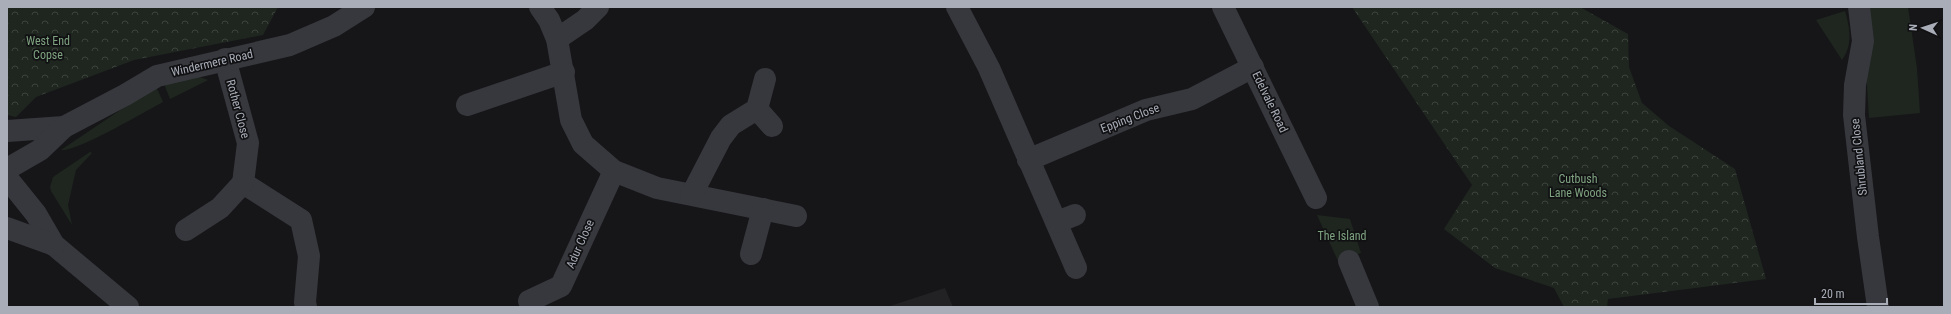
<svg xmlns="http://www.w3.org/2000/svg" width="1951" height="314" viewBox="0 0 1951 314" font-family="'Roboto Condensed',sans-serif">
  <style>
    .built { fill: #222225 }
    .green { fill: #1e261f }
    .forest { fill: url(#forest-crowns) }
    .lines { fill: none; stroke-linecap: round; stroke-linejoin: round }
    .minor { stroke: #37383d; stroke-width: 22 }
    .labels { text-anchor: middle; stroke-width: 3.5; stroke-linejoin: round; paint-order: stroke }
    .park-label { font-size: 12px; fill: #7fa381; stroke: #111113 }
    .street-label { font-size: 12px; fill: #a8adb8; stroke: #111113 }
  </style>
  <defs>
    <pattern id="forest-crowns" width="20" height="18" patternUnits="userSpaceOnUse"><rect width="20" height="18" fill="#1e261f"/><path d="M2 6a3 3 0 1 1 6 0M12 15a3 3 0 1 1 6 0" fill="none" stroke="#3c433d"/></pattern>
  </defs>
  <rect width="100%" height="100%" fill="#161618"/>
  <polygon class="built" points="945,288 953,307 887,307"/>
  <g class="green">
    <polygon points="1869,7 1908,7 1917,68 1920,113 1869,118 1866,70"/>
    <path d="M 1845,11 C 1850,29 1853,44 1842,60 L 1816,20 Z"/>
    <polygon points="197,76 208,80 170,99 164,84"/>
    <path d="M 156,86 L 163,102 C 144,112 77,152 61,150 Z"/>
    <polygon points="90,152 92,153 76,170 68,205 72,225 51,191 50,187 53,177"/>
    <polygon points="1317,215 1350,219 1361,253 1338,261"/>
  </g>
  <g class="forest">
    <polygon points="7,7 278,7 263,35 134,60 36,97 16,117 7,115"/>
    <polygon points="1352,7 1580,7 1628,34 1629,67 1642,103 1669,126 1735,169 1766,279 1608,299 1607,307 1564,307 1554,288 1495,268 1444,229 1472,185"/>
  </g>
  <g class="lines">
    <g class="minor">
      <polyline points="540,7 549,20 557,39 571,120 583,144 614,171 657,188 796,216"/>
      <polyline points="957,7 989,68 1076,268"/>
      <polyline points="1223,7 1316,198"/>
      <polyline points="1859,7 1863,41 1855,85 1854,115 1868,237 1878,307"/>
      <polyline points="557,39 585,20 598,7"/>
      <polyline points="225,59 248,143 243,183 301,220 309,256 305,302 306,307"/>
      <polyline points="467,105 564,72"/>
      <polyline points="757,109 772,126"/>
      <polyline points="7,131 64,127"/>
      <polyline points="1028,160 1146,110 1192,99 1253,67"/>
      <polyline points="7,169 40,150 64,127 125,95 157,76 290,45 334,26 364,7"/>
      <polyline points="7,178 36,214 54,245 128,307"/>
      <polyline points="692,194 721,138 731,125 757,109 765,79"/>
      <polyline points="1057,222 1075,215"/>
      <polyline points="7,228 54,245"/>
      <polyline points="186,230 220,208 243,183"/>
      <polyline points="751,254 763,209"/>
      <polyline points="1349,261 1368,307"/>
      <polyline points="529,301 561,286 614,171"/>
    </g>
  </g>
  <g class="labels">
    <g class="park-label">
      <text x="48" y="45">West End<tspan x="48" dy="14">Copse</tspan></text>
      <text x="1578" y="183">Cutbush<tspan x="1578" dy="14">Lane Woods</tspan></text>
      <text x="1342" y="240">The Island</text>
    </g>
    <g class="street-label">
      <text transform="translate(212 63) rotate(-13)" y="4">Windermere Road</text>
      <text transform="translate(1270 102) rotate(64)" y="4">Edelvale Road</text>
      <text transform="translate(238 109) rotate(75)" y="4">Rother Close</text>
      <text transform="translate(1130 118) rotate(-21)" y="4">Epping Close</text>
      <text transform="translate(1859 157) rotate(-96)" y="4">Shrubland Close</text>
      <text transform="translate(580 244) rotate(-66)" y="4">Adur Close</text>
    </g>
  </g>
  <rect width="1951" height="314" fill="none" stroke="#a8adb8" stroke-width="16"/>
  <g transform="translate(1923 28) rotate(273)" stroke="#111113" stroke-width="3" paint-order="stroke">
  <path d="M0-3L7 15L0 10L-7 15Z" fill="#a8adb8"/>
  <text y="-6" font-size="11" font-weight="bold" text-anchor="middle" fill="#a8adb8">N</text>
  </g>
  <path d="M1815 298v6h72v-6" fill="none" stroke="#a8adb8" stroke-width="2"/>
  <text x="1821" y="298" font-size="12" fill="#a8adb8" stroke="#111113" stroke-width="3" paint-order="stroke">20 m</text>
</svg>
